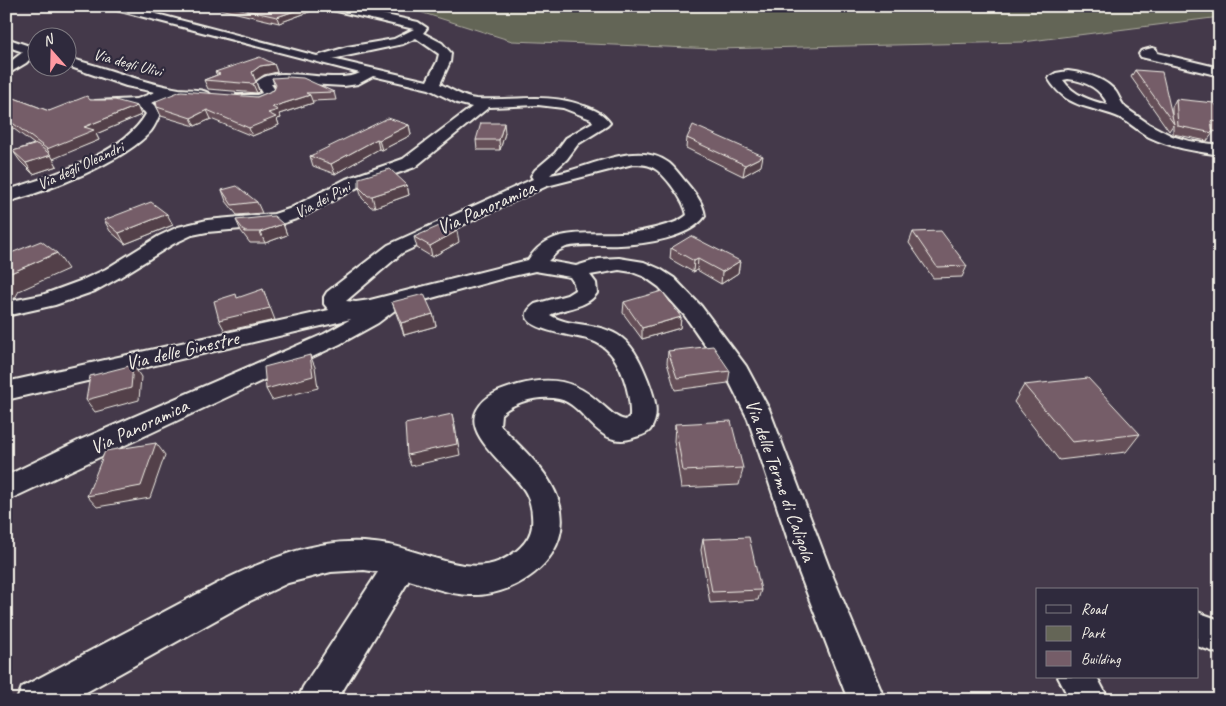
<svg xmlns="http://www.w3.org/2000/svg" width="1226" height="706" viewBox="0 0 1226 706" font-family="Caveat,sans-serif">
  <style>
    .green { fill: #646556; stroke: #acab9f }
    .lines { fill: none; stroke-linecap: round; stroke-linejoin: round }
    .minor-casing { stroke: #f4f1e8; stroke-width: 4 }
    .minor { fill: #2f2a3d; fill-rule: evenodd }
    .wall { fill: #655059; stroke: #f4f1e8 }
    .shaded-wall { fill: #524149; stroke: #f4f1e8 }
    .building { fill: #755d68; stroke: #f4f1e8 }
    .labels { text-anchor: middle; stroke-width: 4.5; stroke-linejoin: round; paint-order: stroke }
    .far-street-label { font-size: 16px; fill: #f4f1e8; stroke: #2f2a3d }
    .street-label { font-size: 20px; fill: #f4f1e8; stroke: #2f2a3d }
  </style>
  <rect width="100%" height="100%" fill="#44394a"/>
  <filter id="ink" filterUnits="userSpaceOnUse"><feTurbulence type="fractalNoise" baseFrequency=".02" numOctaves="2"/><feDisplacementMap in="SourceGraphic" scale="10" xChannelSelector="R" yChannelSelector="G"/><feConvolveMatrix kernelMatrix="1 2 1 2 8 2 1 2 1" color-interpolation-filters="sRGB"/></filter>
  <g filter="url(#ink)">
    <polygon class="green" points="401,6 1220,6 1220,17 1023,42 717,49 512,41"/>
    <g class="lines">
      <g class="minor-casing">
        <g id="minor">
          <path d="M 108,6 L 126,6 L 317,56 L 347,47 L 394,39 L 414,29 L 328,9 L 323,6 L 345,6 L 418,22 L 427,28 L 423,33 L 442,43 L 451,53 L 450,62 L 440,84 C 451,89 464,98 476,99 C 513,101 549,92 584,106 C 595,110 603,113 610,123 L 607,126 L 578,144 L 567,159 L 550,175 C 585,171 635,138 669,163 C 675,168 679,174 684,180 C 693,191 703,201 705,216 C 690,238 645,244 620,245 C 602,246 584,243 566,247 L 558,251 L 548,261 L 576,266 L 599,259 L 619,258 L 644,262 L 660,269 L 674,278 L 701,306 L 746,366 L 769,409 L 829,567 L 885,700 L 848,700 L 797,567 L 748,419 L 727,377 L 685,316 L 659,287 L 645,277 L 632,272 L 619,270 L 590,275 L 596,283 L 597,293 C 586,309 565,307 550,315 C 570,328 600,321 622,338 C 635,348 642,365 648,380 C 654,396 661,415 650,430 C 646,435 638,436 633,438 C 597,450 586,405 559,399 C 540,395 515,401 501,414 L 500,425 C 521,449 547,468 558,499 C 577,553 521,596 471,595 C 450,595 429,586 409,580 L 337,700 L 298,700 L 303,687 L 378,572 L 364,570 L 331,572 L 288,583 L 250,601 L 72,700 L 17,700 L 22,687 L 226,579 C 269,559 316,539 364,542 C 377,543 393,545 405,549 C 434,557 470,574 500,561 C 515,554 530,542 532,526 C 533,515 531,502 526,493 C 514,470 462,436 477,410 C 486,394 501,390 518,385 C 551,376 575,380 601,404 C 609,410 616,419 626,420 L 630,416 C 631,395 622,362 605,348 C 600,344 594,341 587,339 C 577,336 502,328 535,304 L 567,295 L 575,290 L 574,283 L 570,277 L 535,271 L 504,278 L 399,307 L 378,323 L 340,344 L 6,501 L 6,476 L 80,440 L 324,334 L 351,319 L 6,400 L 6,382 L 329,310 L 324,304 L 324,297 L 327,292 L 388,245 L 533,179 L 531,176 L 535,170 L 555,153 L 566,138 L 593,122 L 591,119 L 563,108 L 538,105 L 489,107 L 415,167 L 358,187 L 302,217 L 275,226 L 207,232 L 192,235 L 173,244 L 120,277 L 95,291 L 55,305 L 6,316 L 6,302 L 42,295 L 80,281 L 106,269 L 159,236 L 178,227 L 207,220 L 274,214 L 289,209 L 346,179 L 403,159 L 472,107 L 457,103 L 429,89 L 373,76 L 358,84 L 344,86 L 291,83 L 273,84 L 271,84 L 277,93 C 268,105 250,104 236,101 L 234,98 L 236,95 L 257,95 L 262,93 L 256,83 C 272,62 335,86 360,73 L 109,8 ZM 416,38 L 439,54 L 437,62 L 427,81 L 332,59 L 403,44 ZM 633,164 C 640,164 646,164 652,167 C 665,173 685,202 687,215 C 680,221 674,223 666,225 C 650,230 635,233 620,233 C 584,235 550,226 528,260 L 370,300 L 356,302 L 346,301 L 402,253 L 547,186 Z"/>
          <polygon points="6,38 38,49 38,57 33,56 26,63 6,75 6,65 23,52 6,46"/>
          <polygon points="1152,48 1156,49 1157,53 1220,68 1220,76 1141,57 1139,54 1141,51"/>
          <path d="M 68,58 C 105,67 142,83 179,89 C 188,90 206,88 212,96 C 205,105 190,97 180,97 C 170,97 160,99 151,103 L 155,105 L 160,114 C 157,120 155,126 151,131 C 124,162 46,192 6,202 L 6,191 C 49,176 123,155 146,114 C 139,102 108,110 95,107 L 93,104 L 95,101 L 137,99 L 155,92 L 126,86 L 68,66 Z"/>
          <path d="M 1068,71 C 1085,73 1105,78 1116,92 C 1120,98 1121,104 1127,109 L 1149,124 L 1172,136 L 1189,141 L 1220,145 L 1220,155 C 1195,151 1172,148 1149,137 C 1138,131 1127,120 1116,116 C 1087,105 1066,108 1048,78 L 1056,73 ZM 1068,79 C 1086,81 1101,89 1108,105 C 1091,101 1073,95 1063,80 Z"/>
          <polygon points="1197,612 1220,620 1220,654 1197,646"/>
          <polygon points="1058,677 1097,677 1109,700 1070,700"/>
        </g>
      </g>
      <use href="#minor" class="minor"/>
    </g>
    <g class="wall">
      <polygon points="207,6 316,6 317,9 279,23"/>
      <polygon points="274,64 277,72 264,75 256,81 259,91 257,93 208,89 204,80 217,75 215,72"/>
      <polygon points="1135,70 1172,117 1172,107 1176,99 1220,110 1220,132 1213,131 1213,133 1207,141 1173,134 1173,125 1169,131 1131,77"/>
      <polygon points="272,78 334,92 336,100 312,101 313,103 279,114 281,118 277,119 279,125 252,136 211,119 195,126 161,116 157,107 257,97 274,90 275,87"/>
      <polygon points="6,95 49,111 90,100 137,106 141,115 96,134 99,140 52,158 57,166 33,174 20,161 13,151 34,144 6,123"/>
      <polygon points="409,125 411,135 382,150 379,149 335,174 313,166 310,156"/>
      <polygon points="505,133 500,150 477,150 476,140"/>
      <polygon points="687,138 761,166 743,176 686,148"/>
      <polygon points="407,185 409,195 375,207 371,207 362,198 359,187"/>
      <polygon points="222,190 257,202 262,213 237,215 226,201"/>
      <polygon points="104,220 173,225 125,244 110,231"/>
      <polygon points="236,220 283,224 287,235 265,243 250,243 241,231"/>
      <polygon points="913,232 967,266 962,277 933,278 909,243"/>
      <polygon points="414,237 459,242 432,257 417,248"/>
      <polygon points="671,248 740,261 738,273 721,284 697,270 693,272 670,259"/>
      <polygon points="392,302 433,314 436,326 404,335"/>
      <polygon points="624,302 681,317 680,328 642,339 623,313"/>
      <polygon points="668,351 730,371 728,383 675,390 667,363"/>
      <polygon points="1024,385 1140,434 1126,452 1059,460 1014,402"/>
      <polygon points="675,424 743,468 739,485 681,488 674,441"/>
      <polygon points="703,539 761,590 758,600 710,603 701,550"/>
    </g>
    <g class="shaded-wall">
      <polygon points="309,6 316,6 317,9 279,23 277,17"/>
      <polygon points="274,64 277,72 264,75 255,81 252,72 260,66"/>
      <polygon points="256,82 259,91 257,93 253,84"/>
      <polygon points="310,95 313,103 279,114 281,118 277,119 279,125 252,136 249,128 268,113 272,107"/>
      <polygon points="137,106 141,115 96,134 99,140 53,159 47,149 84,127"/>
      <polygon points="207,110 211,119 195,126 191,118"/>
      <polygon points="504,123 505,133 500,150 499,140"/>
      <polygon points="409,125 411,135 382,150 379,140"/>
      <polygon points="377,139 379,149 335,174 331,164"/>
      <polygon points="51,155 57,166 33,174 26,163"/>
      <polygon points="763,156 761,166 743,176 745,165"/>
      <polygon points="407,185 409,195 375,207 372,196"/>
      <polygon points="167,214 173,225 125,244 119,233"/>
      <polygon points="283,224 287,235 265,243 260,232"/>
      <polygon points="457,231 459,242 432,257 430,246"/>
      <polygon points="57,253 68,269 19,291 15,298 6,300 6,275"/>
      <polygon points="698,259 697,270 693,272 694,261"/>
      <polygon points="740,261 738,273 721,284 722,272"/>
      <polygon points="263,289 275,320 225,331 219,320"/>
      <polygon points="433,314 436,326 404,335 401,323"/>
      <polygon points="681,317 680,328 642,339 642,328"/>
      <polygon points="310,355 315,367 318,388 272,400 266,389"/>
      <polygon points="133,365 141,377 139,400 95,412 86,400"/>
      <polygon points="452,414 455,426 460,455 411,466 407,455"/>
      <polygon points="156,443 165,455 150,498 97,507 87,496"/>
    </g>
    <g class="building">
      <polygon points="227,6 309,6 277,17"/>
      <polygon points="260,57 274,64 260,66 252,72 256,82 253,84 204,80 220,74 215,72"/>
      <polygon points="1135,70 1162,72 1174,124"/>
      <polygon points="288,77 303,78 334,92 306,93 310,95 272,107 278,110 268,113 276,117 249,128 207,110 191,118 157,107 156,101 181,91 257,97 274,90 276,85 272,78"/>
      <polygon points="6,95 49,111 87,96 90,100 115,100 137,106 84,127 94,130 47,149 6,118"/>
      <polygon points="1176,99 1214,103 1220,110 1220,122 1211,121 1213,133 1178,126"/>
      <polygon points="388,118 409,125 379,140 377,139 331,164 310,156"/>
      <polygon points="481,123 504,123 499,140 476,140"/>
      <polygon points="693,125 763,156 745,165 687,138"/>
      <polygon points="37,144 51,155 26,163 13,151"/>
      <polygon points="390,169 407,185 372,196 368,196 359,187 359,178"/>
      <polygon points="237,186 257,202 232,205 222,190"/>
      <polygon points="151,202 167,214 119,233 104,220"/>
      <polygon points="274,216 283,224 260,232 245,232 236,220"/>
      <polygon points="444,224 457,231 430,246 414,237"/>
      <polygon points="941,231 967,266 937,267 913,232"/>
      <polygon points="691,236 740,261 722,272 698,259 694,261 671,248"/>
      <polygon points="41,241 57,253 6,275 6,255"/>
      <polygon points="263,289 270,308 219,320 214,301 236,294 237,298"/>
      <polygon points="662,291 681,317 642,328 624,302"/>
      <polygon points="424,294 433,314 401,323 392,302"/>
      <polygon points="713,346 730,371 677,378 668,351"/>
      <polygon points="310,355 313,376 266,389 264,367"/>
      <polygon points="133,365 131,388 86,400 90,376"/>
      <polygon points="1088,378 1140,434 1072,442 1024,385"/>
      <polygon points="452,414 457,444 407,455 405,424"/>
      <polygon points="731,421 743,468 683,471 675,424"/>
      <polygon points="156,443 141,486 87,496 105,451"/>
      <polygon points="749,537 761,590 712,592 703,539"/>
    </g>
  </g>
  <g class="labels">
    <g class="far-street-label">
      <text transform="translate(128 62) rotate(15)" y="6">Via degli Ulivi</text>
      <text transform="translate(80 165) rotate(-25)" y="6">Via degli Oleandri</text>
      <text transform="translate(322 199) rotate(-28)" y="6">Via dei Pini</text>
    </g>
    <g class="street-label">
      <text transform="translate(486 207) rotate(-24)" y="7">Via Panoramica</text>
      <text transform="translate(182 350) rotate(-13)" y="7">Via delle Ginestre</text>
      <text transform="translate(139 426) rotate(-25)" y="7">Via Panoramica</text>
      <text transform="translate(781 480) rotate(70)" y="7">Via delle Terme di Caligola</text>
    </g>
  </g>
  <rect width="1226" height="706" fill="none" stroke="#2f2a3d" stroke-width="25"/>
  <rect x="12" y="12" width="1201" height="681" fill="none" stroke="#f4f1e8" stroke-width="2" filter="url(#ink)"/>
  <rect x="1036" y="588" width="162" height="90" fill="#2f2a3d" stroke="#7e7a81"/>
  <rect x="1046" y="605" width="25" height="8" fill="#2f2a3d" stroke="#7e7a81"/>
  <text x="1081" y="614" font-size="15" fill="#f4f1e8">Road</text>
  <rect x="1046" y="626" width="25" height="15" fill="#646556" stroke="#7e7a81"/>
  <text x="1081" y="638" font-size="15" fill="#f4f1e8">Park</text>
  <rect x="1046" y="651" width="25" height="15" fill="#755d68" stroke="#7e7a81"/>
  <text x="1081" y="664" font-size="15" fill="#f4f1e8">Building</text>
  <g transform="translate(52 52) rotate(340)"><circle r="24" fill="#2f2a3d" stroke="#7e7a81"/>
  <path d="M0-4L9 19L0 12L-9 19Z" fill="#ff9aa2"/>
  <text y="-8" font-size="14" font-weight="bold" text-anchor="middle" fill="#f4f1e8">N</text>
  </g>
</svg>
